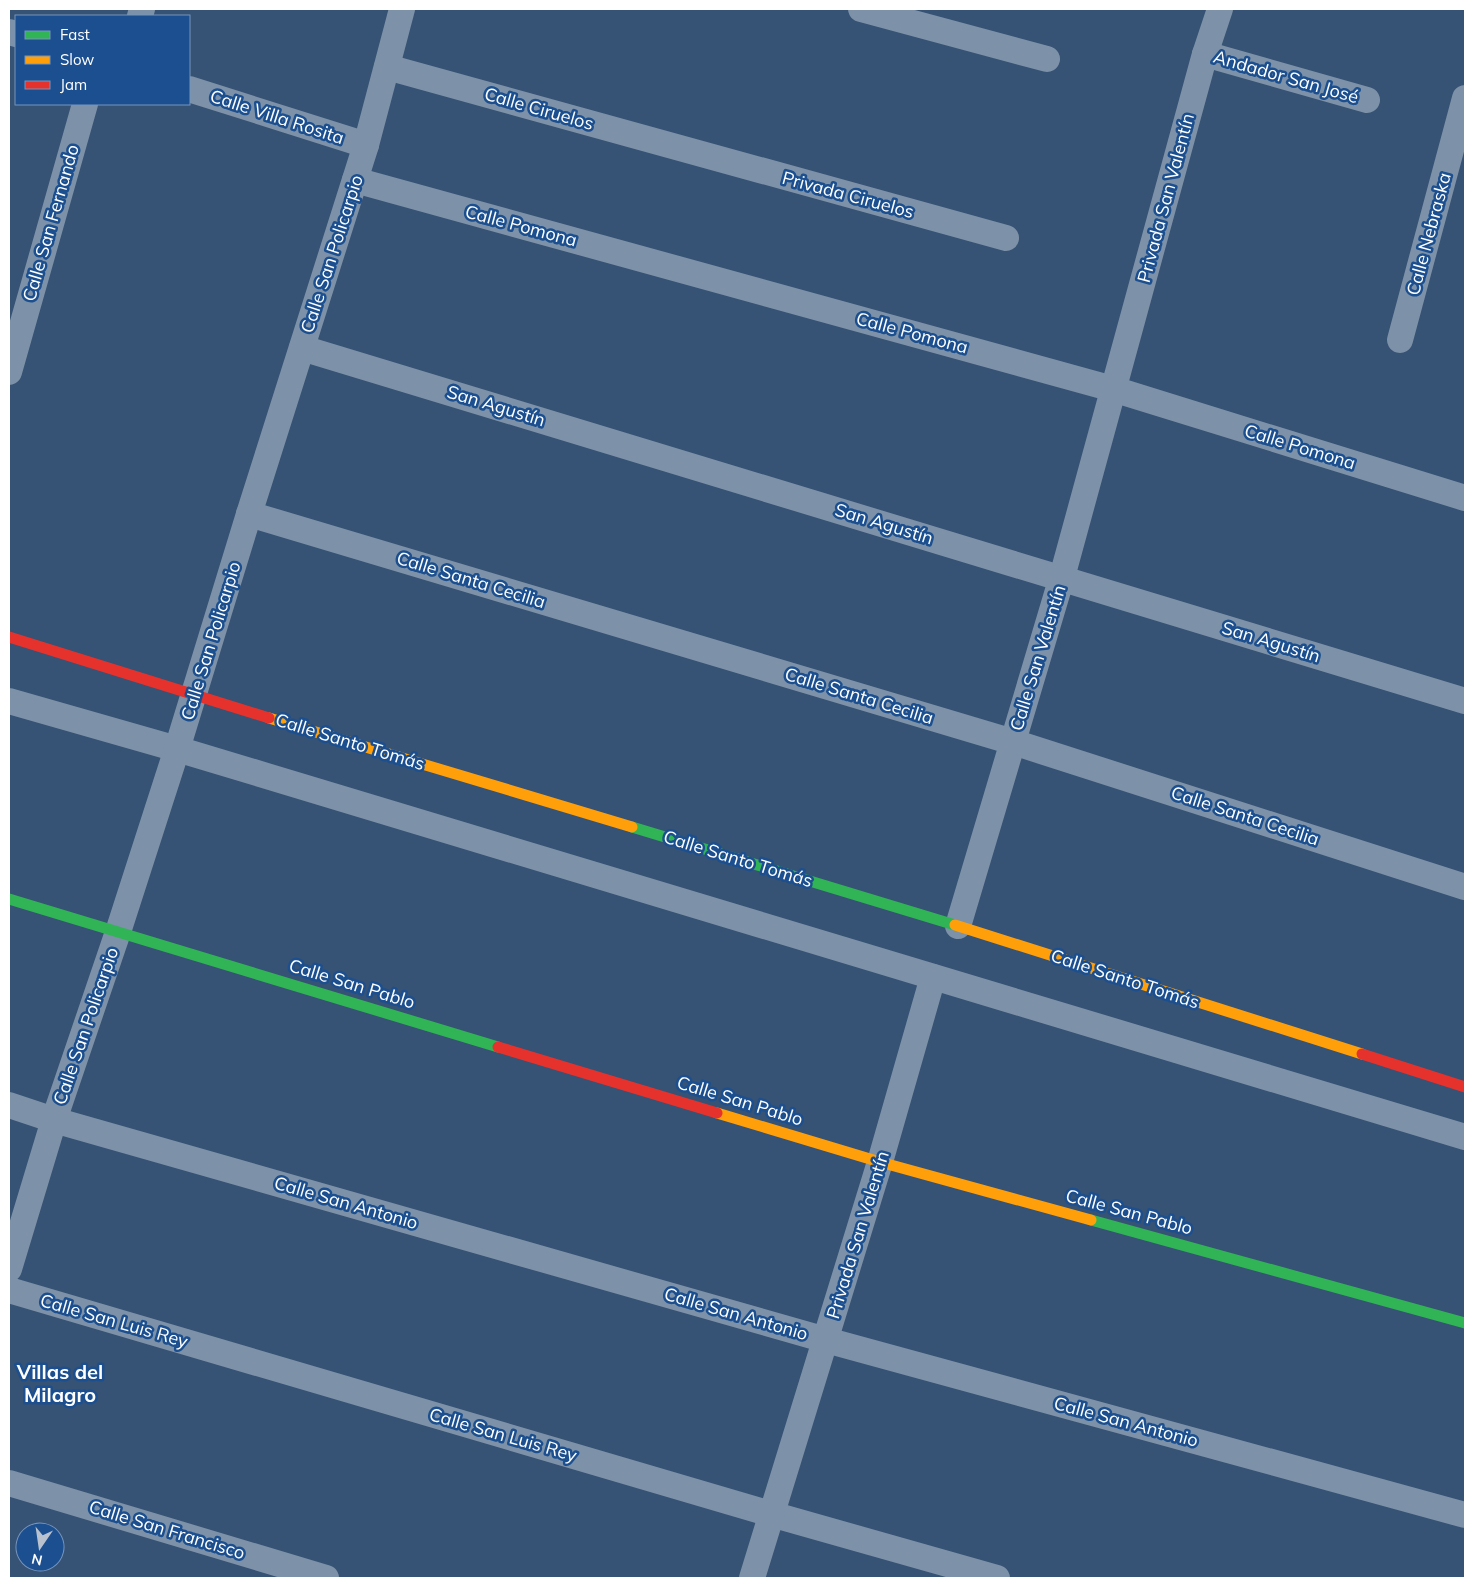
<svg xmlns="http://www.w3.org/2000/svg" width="1474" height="1587" viewBox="0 0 1474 1587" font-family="Mulish,sans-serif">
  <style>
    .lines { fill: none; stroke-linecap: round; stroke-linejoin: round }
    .street { stroke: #7d92a8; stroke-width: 26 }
    .fast { stroke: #30b455; stroke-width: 11 }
    .slow { stroke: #ff9f0a; stroke-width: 11 }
    .jam { stroke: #e5322d; stroke-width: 11 }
    .labels { text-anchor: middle; stroke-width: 5; stroke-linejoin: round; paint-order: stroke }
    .street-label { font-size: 18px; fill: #fff; stroke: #1b4f8f }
    .quarter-label { font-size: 20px; font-weight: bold; fill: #fff; stroke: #1b4f8f }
  </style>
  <rect width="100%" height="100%" fill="#365274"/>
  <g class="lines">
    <g class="street">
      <polyline points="861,9 1047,59"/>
      <polyline points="140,16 142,9"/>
      <polyline points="9,32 16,34"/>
      <polyline points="1205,54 1367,100"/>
      <polyline points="387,67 1006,238"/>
      <polyline points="189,89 366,145"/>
      <polyline points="355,180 1113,389 1465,498"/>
      <polyline points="1400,340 1465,98"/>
      <polyline points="302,348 1465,701"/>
      <polyline points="9,372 85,104"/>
      <polyline points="249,514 1013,742 1465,887"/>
      <polyline points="9,701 177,749 1465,1137"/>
      <polyline points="958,926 1062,577 1205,54 1220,9"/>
      <polyline points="9,1105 54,1120 826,1340 1465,1515"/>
      <polyline points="9,1269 54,1120 118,932 177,749 249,514 366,145 402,9"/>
      <polyline points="9,1290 771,1514 997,1578"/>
      <polyline points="9,1483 326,1578"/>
      <polyline points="752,1578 880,1162 933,977"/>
    </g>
    <g class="fast">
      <polyline points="632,827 955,925"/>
      <polyline points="9,899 498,1047"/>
      <polyline points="1091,1220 1465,1323"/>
    </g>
    <g class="slow">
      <polyline points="269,718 632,827"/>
      <polyline points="955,925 1362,1054"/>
      <polyline points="717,1113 880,1162 1091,1220"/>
    </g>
    <g class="jam">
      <polyline points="9,637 269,718"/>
      <polyline points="498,1047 717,1113"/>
      <polyline points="1362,1054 1465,1087"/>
    </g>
  </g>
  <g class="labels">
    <g class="street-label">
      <text transform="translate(1286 77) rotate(16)" y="6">Andador San José</text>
      <text transform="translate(539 109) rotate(16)" y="6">Calle Ciruelos</text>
      <text transform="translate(277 117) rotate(18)" y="6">Calle Villa Rosita</text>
      <text transform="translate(848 195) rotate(15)" y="6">Privada Ciruelos</text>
      <text transform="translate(1166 198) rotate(-75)" y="6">Privada San Valentín</text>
      <text transform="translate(51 223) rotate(-74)" y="6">Calle San Fernando</text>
      <text transform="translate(521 226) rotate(15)" y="6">Calle Pomona</text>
      <text transform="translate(1429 234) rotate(-75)" y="6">Calle Nebraska</text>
      <text transform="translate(332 254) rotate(-72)" y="6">Calle San Policarpio</text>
      <text transform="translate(912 333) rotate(15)" y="6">Calle Pomona</text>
      <text transform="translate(496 406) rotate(17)" y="6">San Agustín</text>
      <text transform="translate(1300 447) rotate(17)" y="6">Calle Pomona</text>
      <text transform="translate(884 524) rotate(17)" y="6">San Agustín</text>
      <text transform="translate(471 580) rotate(17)" y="6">Calle Santa Cecilia</text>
      <text transform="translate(211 641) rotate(-73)" y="6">Calle San Policarpio</text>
      <text transform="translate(1271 642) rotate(17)" y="6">San Agustín</text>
      <text transform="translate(1038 658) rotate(-73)" y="6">Calle San Valentín</text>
      <text transform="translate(859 696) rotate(17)" y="6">Calle Santa Cecilia</text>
      <text transform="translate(350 742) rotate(17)" y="6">Calle Santo Tomás</text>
      <text transform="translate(1245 816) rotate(18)" y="6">Calle Santa Cecilia</text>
      <text transform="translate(738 859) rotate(17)" y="6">Calle Santo Tomás</text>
      <text transform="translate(1125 979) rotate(18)" y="6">Calle Santo Tomás</text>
      <text transform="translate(352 984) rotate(17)" y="6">Calle San Pablo</text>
      <text transform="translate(86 1026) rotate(-71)" y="6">Calle San Policarpio</text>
      <text transform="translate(740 1101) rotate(17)" y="6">Calle San Pablo</text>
      <text transform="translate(346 1203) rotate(16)" y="6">Calle San Antonio</text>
      <text transform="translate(1129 1212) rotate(15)" y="6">Calle San Pablo</text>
      <text transform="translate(858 1235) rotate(-73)" y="6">Privada San Valentín</text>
      <text transform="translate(736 1314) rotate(16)" y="6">Calle San Antonio</text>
      <text transform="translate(114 1321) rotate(16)" y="6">Calle San Luis Rey</text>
      <text transform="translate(1126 1422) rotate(15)" y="6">Calle San Antonio</text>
      <text transform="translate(503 1435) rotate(16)" y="6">Calle San Luis Rey</text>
      <text transform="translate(167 1530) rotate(17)" y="6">Calle San Francisco</text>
    </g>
    <g class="quarter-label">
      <text x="60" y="1379">Villas del<tspan x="60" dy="23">Milagro</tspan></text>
    </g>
  </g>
  <rect width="1474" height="1587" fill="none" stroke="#ffffff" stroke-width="20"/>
  <rect x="15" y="15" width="175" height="90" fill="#1b4f8f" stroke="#7695bc"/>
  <rect x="25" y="31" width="25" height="8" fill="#30b455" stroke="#7695bc"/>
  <text x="60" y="40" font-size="15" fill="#ffffff">Fast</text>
  <rect x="25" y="56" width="25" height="8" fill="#ff9f0a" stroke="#7695bc"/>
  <text x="60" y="65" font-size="15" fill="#ffffff">Slow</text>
  <rect x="25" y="81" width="25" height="8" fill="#e5322d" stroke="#7695bc"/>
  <text x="60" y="90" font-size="15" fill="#ffffff">Jam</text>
  <g transform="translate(40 1547) rotate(193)"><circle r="24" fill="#1b4f8f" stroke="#7695bc"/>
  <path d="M0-4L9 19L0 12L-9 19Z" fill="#b9c2ce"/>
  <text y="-8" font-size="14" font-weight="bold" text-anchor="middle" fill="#ffffff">N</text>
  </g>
</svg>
